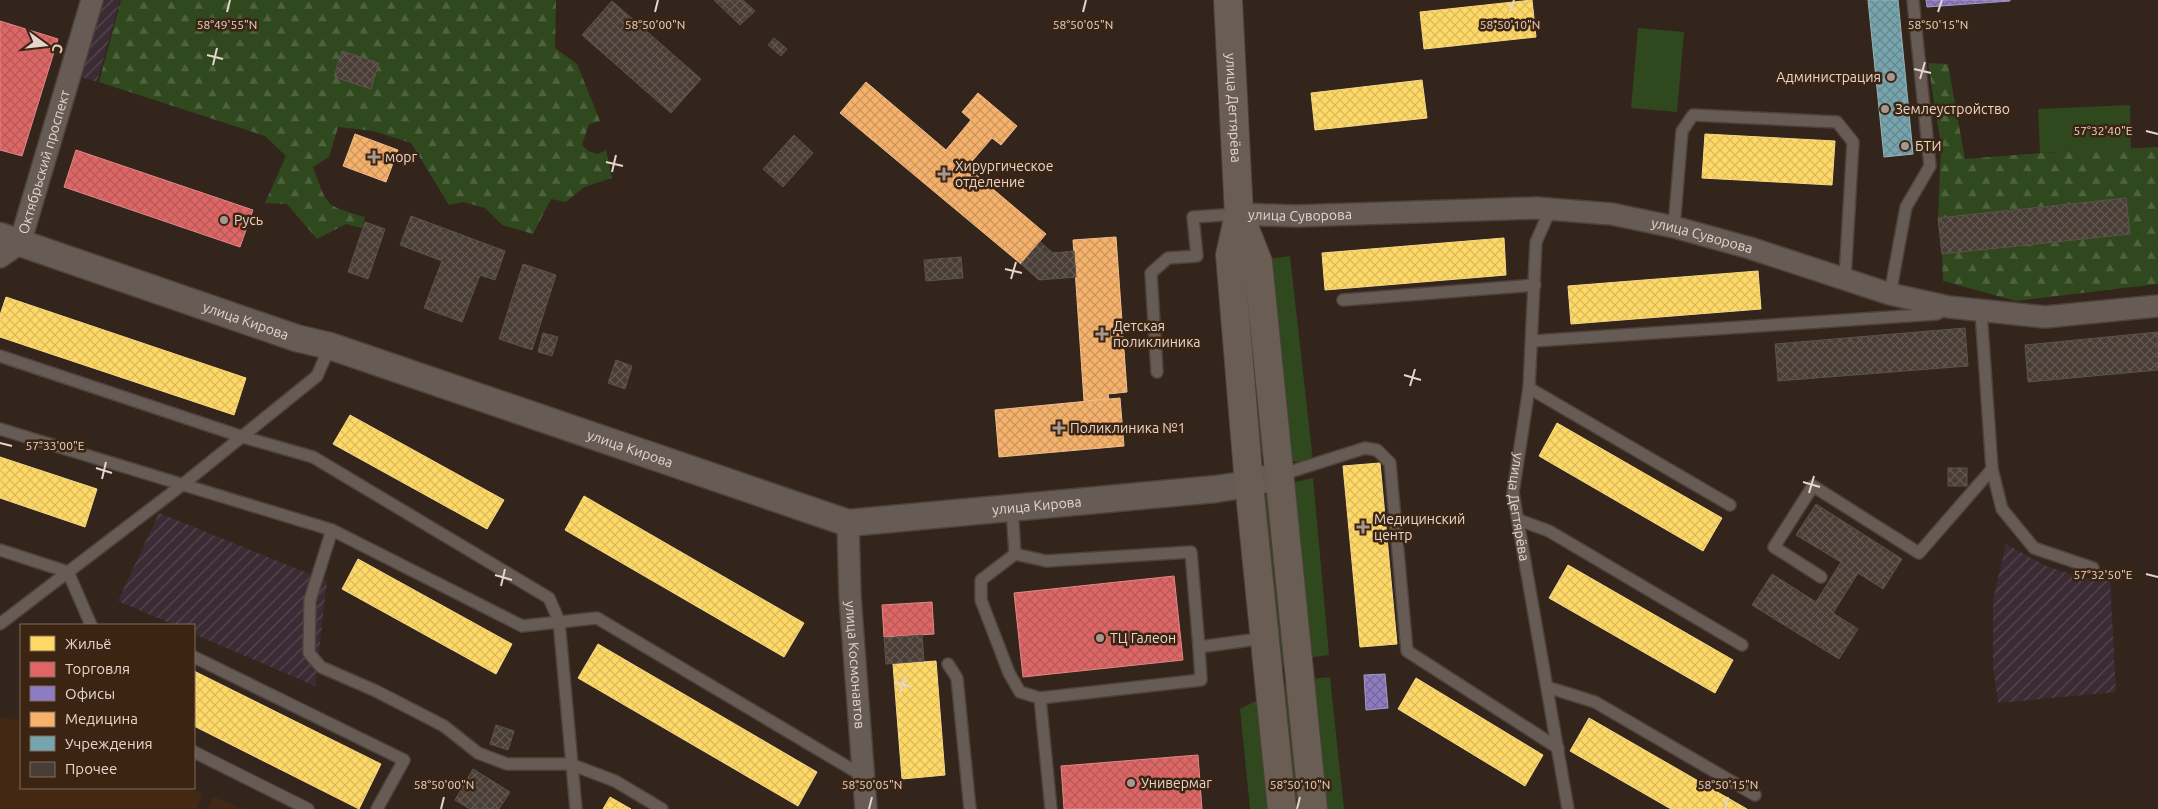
<svg xmlns="http://www.w3.org/2000/svg" width="2158" height="809" viewBox="0 0 2158 809" font-family="Ubuntu,sans-serif">
  <style>
    .industrial { fill: url(#industrial-furrows) }
    .built { fill: #432814 }
    .green { fill: #2f481e }
    .forest { fill: url(#forest-firs) }
    .homes { fill: url(#homes-cross-hatch); stroke: #f7d884 }
    .shops { fill: url(#shops-cross-hatch); stroke: #e28784 }
    .offices { fill: url(#offices-cross-hatch); stroke: #a897c5 }
    .health { fill: url(#health-cross-hatch); stroke: #f1bc88 }
    .public { fill: url(#public-cross-hatch); stroke: #97b3b7 }
    .building { fill: url(#building-cross-hatch); stroke: #5d524a }
    .lines { fill: none; stroke-linecap: round; stroke-linejoin: round }
    .service-casing { stroke: #4e423b; stroke-width: 14 }
    .minor-casing { stroke: #4e423b; stroke-width: 24 }
    .tertiary-casing { stroke: #4e423b; stroke-width: 29 }
    .secondary-casing { stroke: #4e423b; stroke-width: 30 }
    .service { stroke: #675c55; stroke-width: 11 }
    .minor { stroke: #675c55; stroke-width: 21 }
    .tertiary { stroke: #675c55; stroke-width: 26 }
    .secondary { stroke: #6a5d54; stroke-width: 28 }
    .ticks { fill: none; stroke: #e5d5cb; stroke-width: 2 }
    .poi-dot { fill: #a7978e; stroke: #3c2413; stroke-width: 2 }
    .labels { text-anchor: middle; stroke-width: 5; stroke-linejoin: round; paint-order: stroke }
    .poi-label { font-size: 14px; fill: #e5d5cb; stroke: #3c2413; text-anchor: start }
    .street-label { font-size: 14px; fill: #e5d5cb; stroke: #3c2413 }
    .ticks-label { font-size: 12px; text-anchor: middle; fill: #e5d5cb; stroke: #3c2413; stroke-width: 5; stroke-linejoin: round; paint-order: stroke }
  </style>
  <defs>
    <pattern id="industrial-furrows" width="10" height="10" patternUnits="userSpaceOnUse" patternTransform="scale(1.25)"><rect width="10" height="10" fill="#3b2b34"/><path d="M-1 1l2-2M0 10L10 0M9 11l2-2" fill="none" stroke="#574950"/></pattern>
    <pattern id="forest-firs" width="22" height="20" patternUnits="userSpaceOnUse" patternTransform="scale(1.25)"><rect width="22" height="20" fill="#2f481e"/><path d="M5 1l3.5 6h-7zM16 11l3.5 6h-7z" fill="#4d623d"/></pattern>
    <pattern id="homes-cross-hatch" width="8" height="8" patternUnits="userSpaceOnUse" patternTransform="scale(1.25)"><rect width="8" height="8" fill="#ffd966"/><path d="M0 0l8 8M0 8l8-8" fill="none" stroke="#daba5e"/></pattern>
    <pattern id="shops-cross-hatch" width="8" height="8" patternUnits="userSpaceOnUse" patternTransform="scale(1.25)"><rect width="8" height="8" fill="#e06666"/><path d="M0 0l8 8M0 8l8-8" fill="none" stroke="#b25b5a"/></pattern>
    <pattern id="offices-cross-hatch" width="8" height="8" patternUnits="userSpaceOnUse" patternTransform="scale(1.25)"><rect width="8" height="8" fill="#8e7cc3"/><path d="M0 0l8 8M0 8l8-8" fill="none" stroke="#746794"/></pattern>
    <pattern id="health-cross-hatch" width="8" height="8" patternUnits="userSpaceOnUse" patternTransform="scale(1.25)"><rect width="8" height="8" fill="#f6b26b"/><path d="M0 0l8 8M0 8l8-8" fill="none" stroke="#ca9660"/></pattern>
    <pattern id="public-cross-hatch" width="8" height="8" patternUnits="userSpaceOnUse" patternTransform="scale(1.25)"><rect width="8" height="8" fill="#76a5af"/><path d="M0 0l8 8M0 8l8-8" fill="none" stroke="#67878d"/></pattern>
    <pattern id="building-cross-hatch" width="8" height="8" patternUnits="userSpaceOnUse" patternTransform="scale(1.25)"><rect width="8" height="8" fill="#493e36"/><path d="M0 0l8 8M0 8l8-8" fill="none" stroke="#635952"/></pattern>
  </defs>
  <rect width="100%" height="100%" fill="#33251c"/>
  <g class="industrial">
    <polygon points="92,0 120,0 97,82 71,74"/>
    <polygon points="159,513 327,581 315,686 194,634 194,625 174,625 118,601"/>
    <polygon points="2006,544 2046,566 2086,579 2110,578 2116,692 1998,703 1993,666 1993,600"/>
  </g>
  <g class="built">
    <polygon points="0,717 21,721 21,788 188,788 202,793 197,809 0,809"/>
    <polygon points="212,797 214,797 243,809 208,809"/>
  </g>
  <g class="green">
    <polygon points="1638,28 1684,32 1677,112 1631,108"/>
    <polygon points="2130,105 2131,149 2040,153 2038,109"/>
    <polygon points="1290,256 1313,461 1289,462 1268,259"/>
    <polygon points="1249,276 1267,452 1258,453 1240,277"/>
    <polygon points="1313,478 1329,655 1307,658 1290,483"/>
    <polygon points="1271,495 1289,665 1279,666 1262,496"/>
    <polygon points="1330,677 1344,809 1322,809 1310,679"/>
    <polygon points="1291,684 1303,809 1294,809 1281,685"/>
    <polygon points="1260,699 1272,809 1250,809 1240,709"/>
  </g>
  <g class="forest">
    <path d="M 121,0 L 556,0 L 555,48 L 577,64 L 600,121 L 589,124 L 582,145 L 588,151 L 598,154 L 606,150 L 612,178 L 584,187 L 566,202 L 551,199 L 533,234 L 502,225 L 485,208 L 463,202 L 449,205 L 411,143 L 373,131 L 338,127 L 329,157 L 313,167 C 328,207 324,205 365,217 L 362,228 L 346,224 L 317,239 L 287,204 L 265,203 L 286,156 L 265,136 L 99,82 Z"/>
    <polygon points="1928,63 1948,64 1965,159 2040,153 2158,147 2158,284 2016,301 1943,281 1942,254 2130,234 2126,198 1938,218 1941,145"/>
  </g>
  <g class="homes">
    <polygon points="1532,0 1536,37 1424,49 1420,12"/>
    <polygon points="1422,80 1427,118 1315,130 1311,93"/>
    <polygon points="1705,134 1835,141 1832,185 1702,178"/>
    <polygon points="1504,238 1506,275 1325,290 1322,253"/>
    <polygon points="1758,271 1761,309 1571,324 1568,286"/>
    <polygon points="6,297 246,378 234,415 0,337 0,315"/>
    <polygon points="350,415 504,500 487,529 333,444"/>
    <polygon points="1557,423 1722,518 1703,551 1539,456"/>
    <polygon points="0,457 97,489 85,527 0,498"/>
    <polygon points="1380,463 1397,644 1360,647 1343,466"/>
    <polygon points="584,496 804,623 784,657 565,530"/>
    <polygon points="358,559 512,644 496,674 342,589"/>
    <polygon points="1568,565 1733,660 1715,693 1549,598"/>
    <polygon points="598,644 817,772 798,806 578,678"/>
    <polygon points="936,661 945,775 902,779 893,664"/>
    <polygon points="194,671 381,764 359,809 194,726"/>
    <polygon points="1416,678 1543,755 1525,786 1398,709"/>
    <polygon points="1589,718 1747,809 1671,809 1570,751"/>
    <polygon points="610,797 631,809 603,809"/>
  </g>
  <g class="shops">
    <polygon points="0,21 58,39 22,156 0,150"/>
    <polygon points="76,150 253,210 240,247 64,187"/>
    <polygon points="1174,576 1183,660 1023,677 1014,593"/>
    <polygon points="932,602 934,634 884,637 882,605"/>
    <polygon points="1198,755 1202,809 1064,809 1061,766"/>
  </g>
  <g class="offices">
    <polygon points="1926,0 2010,0 2010,1 1927,7"/>
    <polygon points="1385,674 1388,708 1366,710 1364,675"/>
  </g>
  <g class="health">
    <polygon points="866,82 946,150 971,120 962,112 978,93 1017,126 1001,145 992,138 967,167 1046,234 1021,264 840,113"/>
    <polygon points="355,134 398,150 386,182 343,166"/>
    <polygon points="1116,237 1127,392 1108,394 1109,399 1084,401 1073,240"/>
    <polygon points="1120,398 1124,446 999,457 995,410"/>
  </g>
  <polygon class="public" points="1868,0 1898,0 1913,154 1884,157"/>
  <g class="building">
    <polygon points="714,0 743,0 755,11 740,25"/>
    <polygon points="612,1 701,79 671,113 582,35"/>
    <polygon points="774,38 787,49 781,56 768,45"/>
    <polygon points="342,51 379,63 371,89 334,77"/>
    <polygon points="794,135 813,153 783,187 763,169"/>
    <polygon points="2126,198 2130,234 1942,254 1938,218"/>
    <polygon points="411,216 505,251 495,280 480,275 462,322 424,308 442,261 400,245"/>
    <polygon points="365,222 385,229 368,279 348,272"/>
    <polygon points="1040,242 1053,253 1074,251 1076,277 1039,280 1021,264"/>
    <polygon points="961,257 963,278 926,281 924,260"/>
    <polygon points="523,264 556,275 532,350 499,339"/>
    <polygon points="1965,328 1968,366 1778,381 1775,344"/>
    <polygon points="2158,332 2158,370 2028,382 2025,345"/>
    <polygon points="543,333 558,337 552,356 538,352"/>
    <polygon points="616,360 632,366 625,389 608,383"/>
    <rect x="1948" y="468" width="19" height="18"/>
    <polygon points="1816,504 1902,559 1883,589 1858,573 1833,613 1858,629 1839,659 1752,605 1772,574 1816,602 1841,562 1796,535"/>
    <polygon points="922,635 924,661 886,664 884,638"/>
    <polygon points="496,725 514,731 508,750 490,744"/>
    <polygon points="473,769 510,792 499,809 470,809 455,800"/>
  </g>
  <g class="lines">
    <g class="service-casing">
      <g id="service">
        <path id="s1" d="M 1557,210 L 1547,217 L 1536,242 L 1529,388 L 1513,493 L 1568,809"/>
        <polyline points="1674,227 1682,131 1693,115 1837,122 1853,142 1845,278"/>
        <polyline points="1890,294 1906,207 1930,166 1913,0"/>
        <polyline points="1343,300 1535,285"/>
        <polyline points="1981,312 1992,469 2002,509 2034,548 2093,568"/>
        <polyline points="1533,341 1937,314 1946,309"/>
        <polyline points="0,356 243,437 313,457 549,598 559,621 576,809"/>
        <polyline points="1157,372 1151,273 1168,258 1197,256 1193,217 1239,214"/>
        <polyline points="1529,388 1730,505"/>
        <polyline points="0,429 332,530 522,626 597,618 863,776"/>
        <polyline points="1280,475 1365,448 1377,450 1390,463 1407,651 1558,748"/>
        <polyline points="1012,508 1015,554"/>
        <polyline points="1519,520 1549,531 1742,645"/>
        <polyline points="332,530 310,600 309,653 321,667 376,691 444,726 478,753 507,764 570,764 615,781 662,809"/>
        <polyline points="0,550 68,572 91,625"/>
        <polyline points="1821,577 1774,547 1813,486 1919,553 1992,469"/>
        <polyline points="0,624 182,485 317,376 330,346"/>
        <polyline points="194,657 404,760 377,809"/>
        <polyline points="948,664 957,678 970,809"/>
        <polyline points="1547,687 1595,702 1755,795"/>
        <polyline points="1040,698 1020,692 1009,673 981,600 981,580 1015,554 1046,561 1191,552 1199,647 1265,638"/>
        <polyline points="194,752 308,809"/>
        <polyline points="1051,809 1040,698 1201,680 1199,647"/>
      </g>
    </g>
    <g class="minor-casing">
      <g id="minor">
        <path id="s2" d="M 1239,214 L 1296,216 L 1536,208 L 1612,214 L 1674,227 L 1750,248 L 1890,294 L 1949,307 L 2045,317 L 2158,306"/>
        <path id="s3" d="M 0,257 L 20,243 L 92,0"/>
        <path id="s4" d="M 848,523 L 850,597 L 866,809"/>
      </g>
    </g>
    <g class="tertiary-casing">
      <g id="tertiary">
        <path id="s5" d="M 0,236 L 296,338 L 330,346 L 848,523 L 1216,489 L 1249,484 L 1280,475"/>
      </g>
    </g>
    <g class="secondary-casing">
      <g id="secondary">
        <path id="s6" d="M 1228,0 L 1239,214 L 1230,255 L 1249,484 L 1282,809"/>
        <polyline points="1239,214 1258,262 1313,809"/>
      </g>
    </g>
    <use href="#service" class="service"/>
    <use href="#minor" class="minor"/>
    <use href="#tertiary" class="tertiary"/>
    <use href="#secondary" class="secondary"/>
  </g>
  <path class="ticks" d="M 227,12 L 230,0M 655,12 L 658,0M 1083,12 L 1086,0M 1510,12 L 1514,0M 1938,12 L 1942,0M 207,55 L 223,59M 213,65 L 217,48M 1914,69 L 1931,73M 1920,79 L 1925,62M 2146,131 L 2158,134M 606,162 L 623,166M 612,172 L 616,155M 1005,269 L 1022,273M 1011,279 L 1016,262M 1404,375 L 1421,380M 1410,386 L 1415,369M 0,443 L 12,446M 96,468 L 112,473M 102,479 L 106,462M 1803,482 L 1820,487M 1809,493 L 1814,476M 2146,574 L 2158,577M 495,575 L 512,580M 501,586 L 505,569M 894,682 L 911,687M 900,693 L 905,676M 441,809 L 444,797M 869,809 L 872,797M 1297,809 L 1300,797M 1725,809 L 1728,797"/>
  <g class="poi-dot">
    <circle cx="1891" cy="77" r="5"/>
    <circle cx="1885" cy="109" r="5"/>
    <circle cx="1905" cy="146" r="5"/>
    <path d="M371.5 149.5h5v5h5v5h-5v5h-5v-5h-5v-5h5z"/>
    <path d="M941.5 166.5h5v5h5v5h-5v5h-5v-5h-5v-5h5z"/>
    <circle cx="224" cy="220" r="5"/>
    <path d="M1099.5 326.5h5v5h5v5h-5v5h-5v-5h-5v-5h5z"/>
    <path d="M1056.5 420.5h5v5h5v5h-5v5h-5v-5h-5v-5h5z"/>
    <path d="M1360.5 519.5h5v5h5v5h-5v5h-5v-5h-5v-5h5z"/>
    <circle cx="1100" cy="638" r="5"/>
    <circle cx="1131" cy="783" r="5"/>
  </g>
  <g class="labels">
    <g class="poi-label">
      <text x="1881" y="82" text-anchor="end">Администрация</text>
      <text x="1895" y="114">Землеустройство</text>
      <text x="1915" y="151">БТИ</text>
      <text x="385" y="162">морг</text>
      <text x="955" y="171">Хирургическое<tspan x="955" dy="16">отделение</tspan></text>
      <text x="234" y="225">Русь</text>
      <text x="1113" y="331">Детская<tspan x="1113" dy="16">поликлиника</tspan></text>
      <text x="1070" y="433">Поликлиника №1</text>
      <text x="1374" y="524">Медицинский<tspan x="1374" dy="16">центр</tspan></text>
      <text x="1110" y="643">ТЦ Галеон</text>
      <text x="1141" y="788">Универмаг</text>
    </g>
    <g class="street-label">
      <text dy="5" stroke="none"><textPath href="#s6" startOffset="108">улица Дегтярёва</textPath></text>
      <text dy="5" stroke="none"><textPath href="#s3" startOffset="109">Октябрьский проспект</textPath></text>
      <text dy="5" stroke="none"><textPath href="#s2" startOffset="61">улица Суворова</textPath></text>
      <text dy="5" stroke="none"><textPath href="#s2" startOffset="466">улица Суворова</textPath></text>
      <text dy="5" stroke="none"><textPath href="#s5" startOffset="260">улица Кирова</textPath></text>
      <text dy="5" stroke="none"><textPath href="#s5" startOffset="665">улица Кирова</textPath></text>
      <text dy="5" stroke="none"><textPath href="#s5" startOffset="1085">улица Кирова</textPath></text>
      <text dy="5" stroke="none"><textPath href="#s1" startOffset="306">улица Дегтярёва</textPath></text>
      <text dy="5" stroke="none"><textPath href="#s4" startOffset="142">улица Космонавтов</textPath></text>
    </g>
  </g>
  <g class="ticks-label">
    <text x="227" y="29">58°49'55"N</text>
    <text x="655" y="29">58°50'00"N</text>
    <text x="1083" y="29">58°50'05"N</text>
    <text x="1510" y="29">58°50'10"N</text>
    <text x="1938" y="29">58°50'15"N</text>
    <text x="2103" y="135">57°32'40"E</text>
    <text x="55" y="450">57°33'00"E</text>
    <text x="2103" y="579">57°32'50"E</text>
    <text x="444" y="789">58°50'00"N</text>
    <text x="872" y="789">58°50'05"N</text>
    <text x="1300" y="789">58°50'10"N</text>
    <text x="1728" y="789">58°50'15"N</text>
  </g>
  <rect x="20" y="624" width="175" height="165" fill="#3c2413" stroke="#806b5d"/>
  <rect x="30" y="636" width="25" height="15" fill="#ffd966" stroke="#806b5d"/>
  <text x="65" y="649" font-size="15" fill="#e5d5cb">Жильё</text>
  <rect x="30" y="662" width="25" height="15" fill="#e06666" stroke="#806b5d"/>
  <text x="65" y="674" font-size="15" fill="#e5d5cb">Торговля</text>
  <rect x="30" y="686" width="25" height="15" fill="#8e7cc3" stroke="#806b5d"/>
  <text x="65" y="699" font-size="15" fill="#e5d5cb">Офисы</text>
  <rect x="30" y="712" width="25" height="15" fill="#f6b26b" stroke="#806b5d"/>
  <text x="65" y="724" font-size="15" fill="#e5d5cb">Медицина</text>
  <rect x="30" y="736" width="25" height="15" fill="#76a5af" stroke="#806b5d"/>
  <text x="65" y="749" font-size="15" fill="#e5d5cb">Учреждения</text>
  <rect x="30" y="762" width="25" height="15" fill="#493e36" stroke="#806b5d"/>
  <text x="65" y="774" font-size="15" fill="#e5d5cb">Прочее</text>
  <g transform="translate(45 45) rotate(105)" stroke="#3c2413" stroke-width="4" paint-order="stroke">
  <path d="M0-4L9 19L0 12L-9 19Z" fill="#e5d5cb"/>
  <text y="-8" font-size="14" font-weight="bold" text-anchor="middle" fill="#e5d5cb">С</text>
  </g>
</svg>
